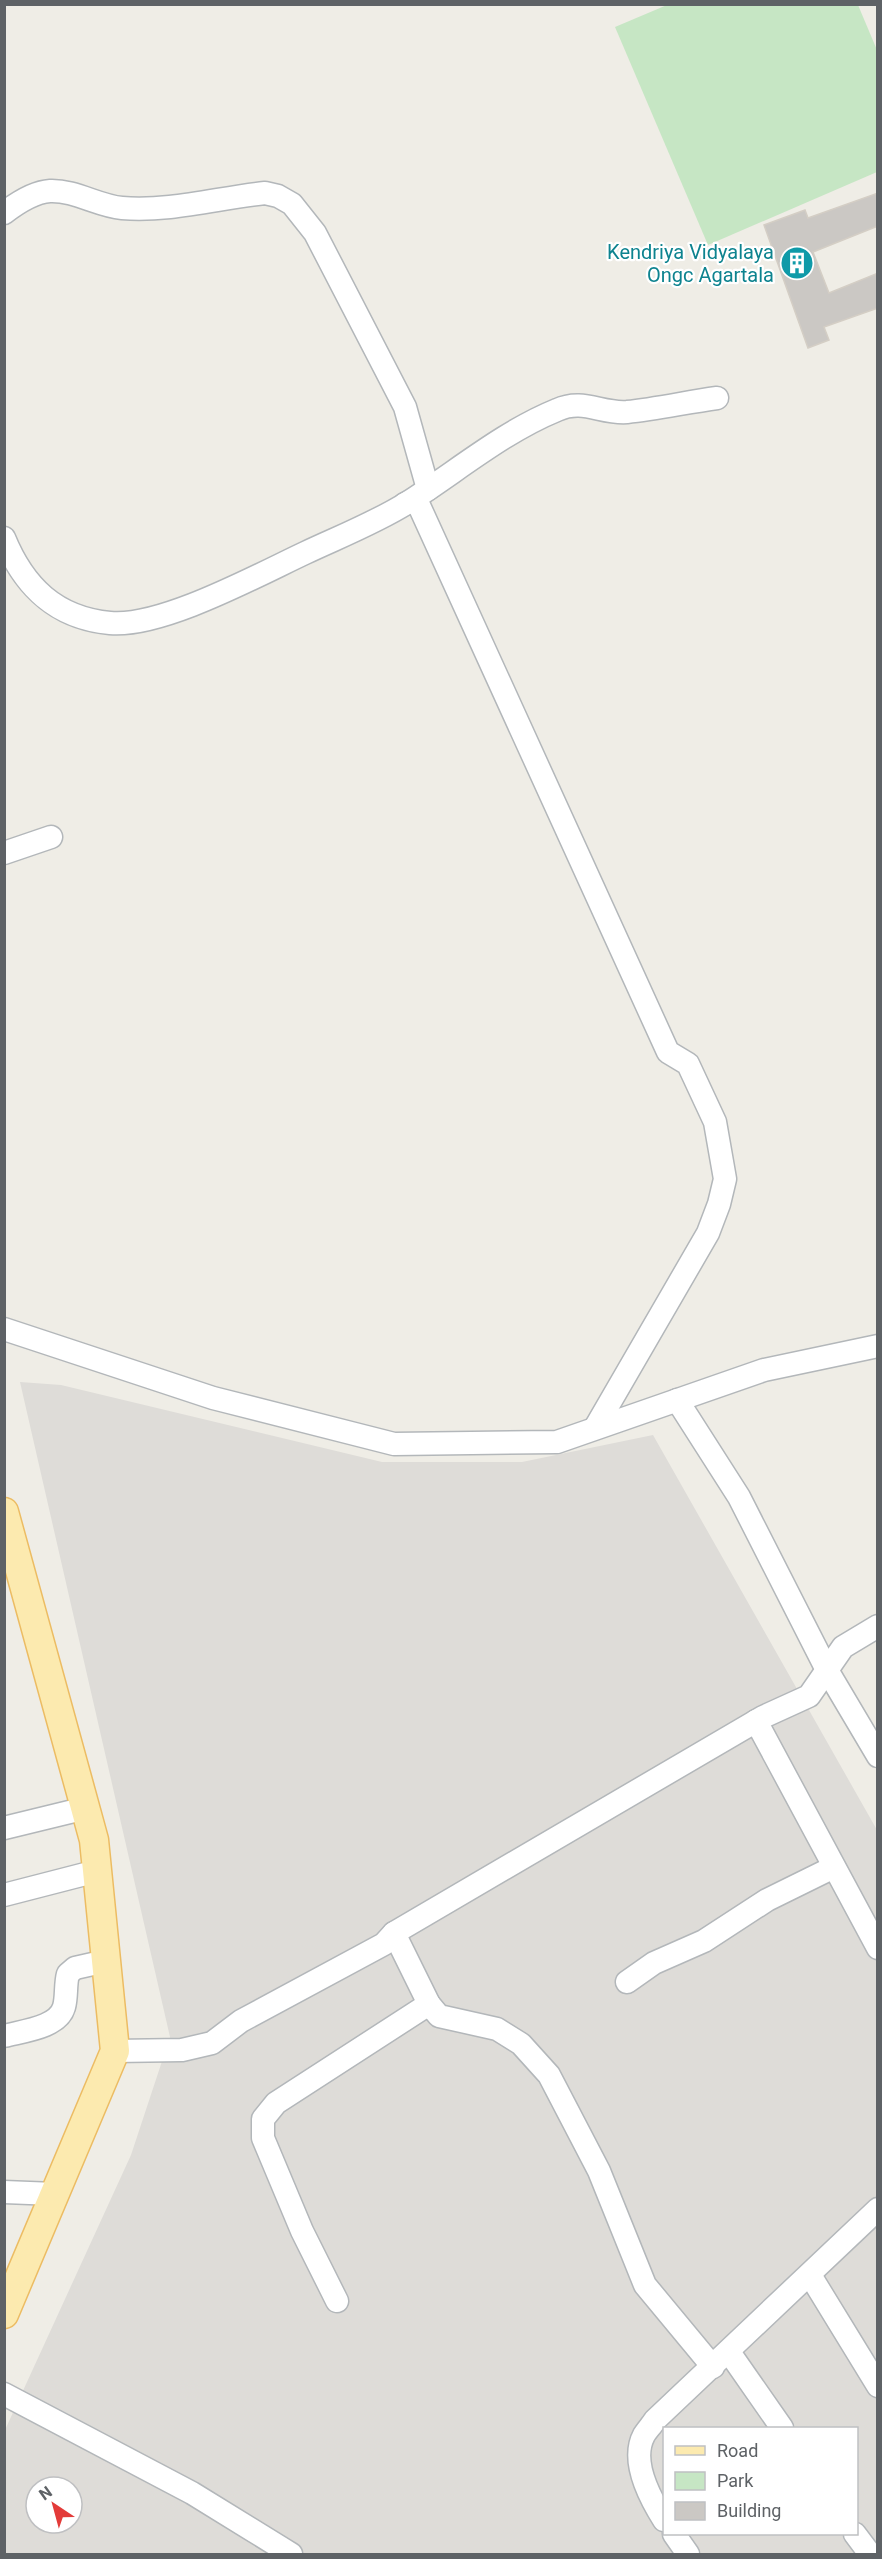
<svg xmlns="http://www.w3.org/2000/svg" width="882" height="2559" viewBox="0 0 882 2559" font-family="Roboto,sans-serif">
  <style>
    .industrial { fill: #dedcd8; fill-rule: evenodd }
    .green { fill: #c6e6c4 }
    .building { fill: #cbc8c4; stroke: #d4cec5; stroke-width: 1.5 }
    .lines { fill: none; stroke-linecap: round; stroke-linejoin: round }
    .minor-casing { stroke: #b3b7ba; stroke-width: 25 }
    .major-casing { stroke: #ecbc63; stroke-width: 31 }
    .minor { stroke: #fff; stroke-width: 22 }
    .major { stroke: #fceaaf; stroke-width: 28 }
    .labels { text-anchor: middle; stroke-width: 4.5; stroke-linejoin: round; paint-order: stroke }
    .culture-label { font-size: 20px; fill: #0d838f; stroke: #fff; text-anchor: end }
  </style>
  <rect width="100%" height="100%" fill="#efede6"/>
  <path class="industrial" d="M 20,1382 L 61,1385 L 382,1462 L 522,1462 L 653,1435 L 877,1830 L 877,2554 L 5,2554 L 5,2430 L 131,2155 L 170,2037 ZM 664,2428 L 856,2428 L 856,2534 L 664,2534 ZM 36,2487 L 72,2487 L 72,2523 L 36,2523 Z"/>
  <polygon class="green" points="667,5 858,5 877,50 877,172 708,245 615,27"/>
  <polygon class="building" points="878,193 878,226 813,252 829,293 878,273 878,308 824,327 829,340 808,348 764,225 805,210 808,218"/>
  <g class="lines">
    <g class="minor-casing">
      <g id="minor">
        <path d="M 4,213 C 17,203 34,192 50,191 C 75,190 98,206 122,208 C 169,212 218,198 265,193 L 278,196 L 292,204 L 315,233 L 405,407 L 428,489"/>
        <polyline points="405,504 416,499 668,1052 688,1064 715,1122 725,1179 719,1204 708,1233 595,1428"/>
        <path d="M 4,538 C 24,587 56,618 110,623 C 161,628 258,575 305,553 C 339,537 375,523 407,503 C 456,472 503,432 557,410 C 583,398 601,414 627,412 C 657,409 687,402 717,398"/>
        <polyline points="4,853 51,837"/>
        <polyline points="4,1329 213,1398 394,1444 557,1442 764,1370 878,1346"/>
        <polyline points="677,1400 739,1497 827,1670 878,1756"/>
        <polyline points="756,1721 878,1948"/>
        <polyline points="4,1828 86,1808"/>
        <polyline points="4,1895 97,1871"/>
        <polyline points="394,1933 429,2004 439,2016 497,2029 521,2044 549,2075 599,2171 645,2285 713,2367"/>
        <polyline points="627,1982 654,1963 704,1941 767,1900 834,1867"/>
        <path d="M 4,2036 C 22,2031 58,2028 64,2007 C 67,1997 65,1985 68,1974 L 75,1968 L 106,1961"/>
        <polyline points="115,2051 182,2050 212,2043 241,2021 384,1944 394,1933 763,1717 809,1696 843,1647 878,1626"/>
        <polyline points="4,2192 55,2194"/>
        <polyline points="810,2275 878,2386"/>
        <polyline points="337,2301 302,2231 263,2138 263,2119 276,2103 429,2004"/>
        <polyline points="729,2352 782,2428"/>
        <polyline points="4,2394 192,2493 291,2554"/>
        <path d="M 664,2520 C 650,2498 630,2461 644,2435 C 647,2430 652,2425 655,2420 L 878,2209"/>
        <polyline points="674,2534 688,2554"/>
        <polyline points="855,2534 870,2554"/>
      </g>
    </g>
    <g class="major-casing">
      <polyline id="major" points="4,1512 94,1840 115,2051 4,2314"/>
    </g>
    <use href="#minor" class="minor"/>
    <use href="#major" class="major"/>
  </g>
  <defs>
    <g id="building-disc" transform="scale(1.725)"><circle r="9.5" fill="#0f9aa8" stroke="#fff"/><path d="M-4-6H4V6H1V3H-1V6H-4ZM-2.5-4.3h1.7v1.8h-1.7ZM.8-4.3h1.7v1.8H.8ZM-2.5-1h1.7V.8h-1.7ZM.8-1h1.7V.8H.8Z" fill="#fff"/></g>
  </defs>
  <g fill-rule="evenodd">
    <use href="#building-disc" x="797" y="263"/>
  </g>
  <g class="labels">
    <g class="culture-label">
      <text x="774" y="259">Kendriya Vidyalaya<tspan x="774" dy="23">Ongc Agartala</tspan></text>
    </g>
  </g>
  <rect width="882" height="2559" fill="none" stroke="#5e6266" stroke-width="12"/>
  <rect x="663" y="2427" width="195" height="108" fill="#ffffff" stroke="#bfc0c2" stroke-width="1.5"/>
  <rect x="675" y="2446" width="30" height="9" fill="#fceaaf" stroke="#bfc0c2" stroke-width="1.5"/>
  <text x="717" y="2457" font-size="18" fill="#5e6266">Road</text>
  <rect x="675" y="2472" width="30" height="18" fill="#c6e6c4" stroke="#bfc0c2" stroke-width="1.5"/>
  <text x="717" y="2487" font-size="18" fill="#5e6266">Park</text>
  <rect x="675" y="2502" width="30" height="18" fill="#cbc8c4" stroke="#bfc0c2" stroke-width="1.5"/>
  <text x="717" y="2517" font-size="18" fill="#5e6266">Building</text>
  <g transform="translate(54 2505) rotate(324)"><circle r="28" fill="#ffffff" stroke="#bfc0c2" stroke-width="1.5"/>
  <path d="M0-4.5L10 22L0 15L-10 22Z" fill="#e33b39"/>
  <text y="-9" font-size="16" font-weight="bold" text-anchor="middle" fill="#5e6266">N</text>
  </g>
</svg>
